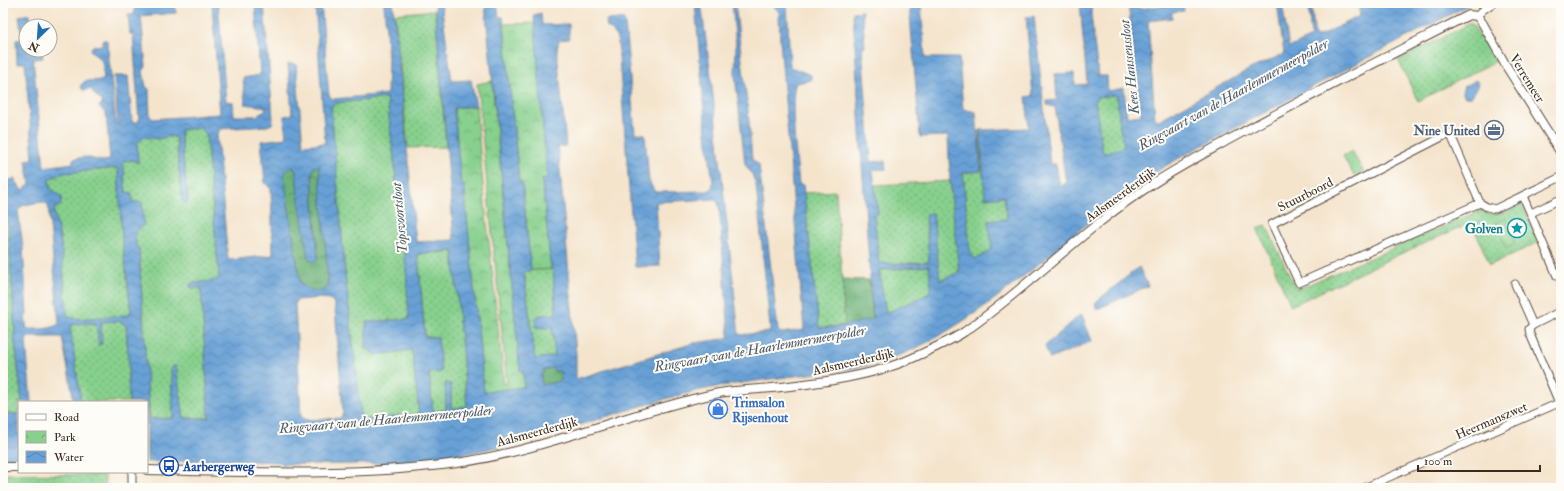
<svg xmlns="http://www.w3.org/2000/svg" width="1564" height="491" viewBox="0 0 1564 491" font-family="'IM FELL Double Pica',serif">
  <style>
    .grass { fill: url(#grass-dots); stroke: #617d56 }
    .forest { fill: url(#forest-crowns); stroke: #546e4b }
    .park { fill: url(#park-crowns); stroke: #617d56 }
    .garden { fill: #87d08d; stroke: #617d56 }
    .water { fill: url(#water-waves); stroke: #51657a; fill-rule: evenodd }
    .lines { fill: none; stroke-linecap: round; stroke-linejoin: round }
    .minor-casing { stroke: #574638; stroke-width: 9 }
    .tertiary-casing { stroke: #574638; stroke-width: 10 }
    .minor { stroke: #fff; stroke-width: 7 }
    .tertiary { stroke: #fff; stroke-width: 8 }
    .labels { text-anchor: middle; stroke-width: 4; stroke-linejoin: round; paint-order: stroke }
    .street-label { font-size: 13px; fill: #3b2a1e; stroke: #fdfcf7 }
    .service-label { font-size: 13px; font-weight: bold; fill: #4e5e75; stroke: #fdfcf7; text-anchor: end }
    .culture-label { font-size: 13px; font-weight: bold; fill: #0d838f; stroke: #fdfcf7; text-anchor: end }
    .shop-label { font-size: 13px; font-weight: bold; fill: #366cbe; stroke: #fdfcf7; text-anchor: start }
    .transit-label { font-size: 13px; font-weight: bold; fill: #164399; stroke: #fdfcf7; text-anchor: start }
    .water-label { font-size: 14px; font-style: italic; fill: #4d5968; stroke: #fdfcf7 }
  </style>
  <defs>
    <pattern id="grass-dots" width="8" height="8" patternUnits="userSpaceOnUse"><rect width="8" height="8" fill="#87d08d"/><path d="M2 2h.1M6 6h.1" fill="none" stroke="#70a973" stroke-width="1.8" stroke-linecap="round"/></pattern>
    <pattern id="forest-crowns" width="20" height="18" patternUnits="userSpaceOnUse"><rect width="20" height="18" fill="#6db278"/><path d="M2 6a3 3 0 1 1 6 0M12 15a3 3 0 1 1 6 0" fill="none" stroke="#5b9162"/></pattern>
    <pattern id="park-crowns" width="20" height="18" patternUnits="userSpaceOnUse"><rect width="20" height="18" fill="#87d08d"/><path d="M2 6a3 3 0 1 1 6 0M12 15a3 3 0 1 1 6 0" fill="none" stroke="#70a973"/></pattern>
    <pattern id="water-waves" width="16" height="10" patternUnits="userSpaceOnUse"><rect width="16" height="10" fill="#67a0d6"/><path d="M0 5q4-4 8 0t8 0" fill="none" stroke="#5683ad"/></pattern>
  </defs>
  <rect width="100%" height="100%" fill="#fdfcf7"/>
  <filter id="ink" filterUnits="userSpaceOnUse"><feTurbulence type="fractalNoise" baseFrequency=".025" numOctaves="2"/><feDisplacementMap in="SourceGraphic" scale="8" xChannelSelector="R" yChannelSelector="G"/><feConvolveMatrix kernelMatrix="1 2 1 2 8 2 1 2 1" color-interpolation-filters="sRGB"/></filter>
  <filter id="wash" filterUnits="userSpaceOnUse"><feTurbulence type="fractalNoise" baseFrequency=".012" numOctaves="4" result="noise"/><feDisplacementMap in="SourceGraphic" scale="16" xChannelSelector="R" yChannelSelector="G"/><feGaussianBlur stdDeviation="0.9" result="paint"/><feColorMatrix in="noise" values="0 0 0 0 0 0 0 0 0 0 0 0 0 0 0 0 0 1.4 0 .05"/><feComposite in="paint" operator="in"/></filter>
  <g filter="url(#wash)">
    <rect width="100%" height="100%" fill="#f4e4cc"/>
    <g class="grass">
      <polygon points="435,10 446,147 408,148 395,14"/>
      <polygon points="1471,23 1496,61 1418,101 1398,60"/>
      <polygon points="1115,95 1117,96 1120,128 1124,145 1122,148 1104,153 1102,150 1095,100 1097,97"/>
      <polygon points="387,98 406,268 409,319 366,322 376,355 412,350 419,414 363,420 361,416 345,273 331,107 336,103"/>
      <polygon points="200,128 206,134 219,276 217,280 190,284 201,288 209,418 184,418 176,367 171,368 173,418 152,419 149,416 139,248 136,246 135,233 139,229 142,202 133,202 126,193 123,161 133,160 138,163 137,143 145,137 158,139 171,136 176,138 182,201 188,200 180,130"/>
      <polygon points="979,130 986,198 1004,196 1007,219 992,248 986,254 975,259 970,252 963,172 981,170"/>
      <polygon points="118,168 122,238 131,311 129,315 78,319 69,317 67,314 61,243 54,212 55,208 49,179 63,173"/>
      <polygon points="950,181 959,272 939,281 933,213 926,214 929,262 900,264 879,263 874,215 878,213 875,185"/>
      <polygon points="836,191 845,325 819,328 804,193"/>
      <path d="M 1520,205 L 1523,206 L 1539,242 L 1490,265 L 1472,224 L 1470,223 L 1398,255 L 1291,306 L 1257,228 L 1266,225 L 1295,287 L 1298,289 L 1482,210 C 1495,219 1508,210 1520,205 Z"/>
      <polygon points="3,221 8,222 15,332 14,334 22,402 19,402 19,414 5,413 4,407"/>
      <polygon points="453,251 467,406 451,409 451,384 446,383 446,410 433,411 429,373 441,372 438,337 425,337 418,254"/>
      <polygon points="930,266 931,287 928,294 886,313 879,270"/>
      <polygon points="553,269 556,314 552,328 556,356 535,359 524,271"/>
      <polygon points="119,321 126,325 129,369 128,375 129,402 81,402 70,327 73,324 96,323 99,345 102,344 101,322"/>
      <polygon points="3,474 105,475 105,488 3,488"/>
    </g>
    <g class="forest">
      <path d="M 319,165 L 328,280 L 327,287 L 325,290 C 314,293 307,291 300,282 L 284,176 L 284,173 L 289,168 L 293,167 L 296,170 L 298,193 L 318,258 L 312,174 L 313,169 Z"/>
      <polygon points="842,279 869,280 873,319 845,325"/>
      <polygon points="553,368 560,371 561,381 542,385 541,374 543,369"/>
    </g>
    <g class="park">
      <polygon points="535,23 548,179 542,180 551,269 531,270 522,182 519,182 504,24"/>
      <polygon points="492,81 520,370 523,371 524,387 484,392 464,185 461,185 454,108 476,106 483,185 504,384 507,383 477,84"/>
      <polygon points="1352,151 1363,171 1354,176 1343,156"/>
    </g>
    <polygon class="garden" points="1505,219 1515,244 1506,248 1496,223"/>
    <g class="water">
      <path d="M 168,3 L 175,3 L 176,13 L 141,16 L 146,67 L 143,71 L 146,87 L 149,89 L 150,116 L 152,119 L 220,114 L 212,3 L 218,3 L 226,101 L 233,102 L 234,116 L 257,116 L 265,110 L 266,107 L 245,104 L 243,78 L 260,75 L 255,3 L 264,3 L 273,119 L 272,124 L 267,126 L 220,129 L 217,136 L 228,259 L 230,260 L 273,255 L 271,189 L 265,183 L 261,141 L 286,138 L 284,116 L 292,115 L 288,64 L 296,64 L 303,145 L 325,143 L 315,3 L 321,3 L 329,96 L 333,99 L 387,94 L 388,58 L 384,3 L 393,3 L 416,242 L 454,240 L 435,3 L 441,3 L 452,81 L 471,80 L 476,106 L 454,108 L 461,184 L 464,185 L 484,392 L 524,387 L 523,371 L 520,371 L 485,3 L 497,3 L 499,17 L 503,17 L 519,182 L 522,182 L 531,270 L 524,272 L 535,359 L 555,356 L 552,328 L 536,328 L 535,319 L 540,315 L 556,314 L 553,270 L 551,269 L 542,180 L 547,179 L 534,15 L 541,13 L 542,25 L 569,24 L 569,39 L 559,40 L 557,50 L 566,146 L 558,147 L 576,354 L 576,379 L 694,343 L 724,339 L 729,336 L 720,216 C 719,210 720,202 714,199 L 656,202 L 660,266 L 635,267 L 619,57 C 618,44 619,34 607,27 L 606,20 L 621,19 L 623,19 L 625,23 L 635,134 L 645,134 L 649,181 L 655,192 L 708,191 L 712,188 L 713,182 L 708,147 L 707,144 L 695,3 L 701,3 L 711,77 L 739,335 L 770,332 L 770,327 L 756,185 L 752,174 L 745,164 L 735,75 L 736,47 L 732,3 L 735,3 L 748,110 L 752,159 L 759,165 L 778,330 L 780,333 L 804,330 L 780,40 L 779,12 L 771,3 L 787,3 L 790,67 L 811,75 L 811,80 L 796,83 C 789,96 797,165 799,184 L 803,185 L 804,193 L 819,328 L 837,327 L 873,319 L 861,150 L 853,12 L 862,11 L 865,47 L 862,48 L 871,162 L 885,161 L 886,169 L 873,170 L 878,213 L 874,215 L 879,263 L 900,264 L 929,262 L 926,214 L 933,213 L 940,281 L 959,272 L 950,181 L 948,136 L 920,137 L 909,3 L 921,3 L 925,58 L 959,58 L 963,109 L 976,112 L 981,171 L 963,173 L 970,252 L 975,259 L 986,254 L 992,248 L 988,221 L 1007,219 L 1004,196 L 985,198 L 980,130 L 1029,128 L 1026,97 L 1033,96 L 1026,17 L 1034,16 L 1050,164 L 1056,164 L 1060,187 L 1066,183 L 1055,107 L 1047,105 L 1047,101 L 1057,100 L 1055,74 L 1074,73 L 1075,85 L 1087,84 L 1080,3 L 1092,3 L 1091,14 L 1098,76 L 1107,76 L 1108,91 L 1124,88 L 1127,117 L 1141,115 L 1128,3 L 1137,3 L 1139,9 L 1168,5 L 1170,3 L 1183,3 L 1184,11 L 1172,12 L 1172,18 L 1148,21 L 1155,119 L 1159,120 L 1252,68 L 1284,54 L 1277,3 L 1282,3 L 1289,48 L 1311,37 L 1308,3 L 1311,3 L 1315,37 L 1319,36 L 1358,17 L 1360,15 L 1358,3 L 1367,3 L 1369,6 L 1376,3 L 1472,3 C 1398,42 1323,81 1249,121 C 1212,141 1172,160 1137,184 C 1117,197 1100,213 1082,228 C 1026,274 971,324 905,353 C 875,366 842,370 810,374 C 772,379 734,383 696,391 C 620,410 546,439 469,453 C 408,465 344,465 282,464 L 280,462 L 219,460 L 147,462 L 147,402 L 129,402 L 128,375 L 129,369 L 126,325 L 119,321 L 101,322 L 102,344 L 99,345 L 96,323 L 74,324 L 70,327 L 81,402 L 74,402 L 62,337 L 28,337 L 26,341 L 31,402 L 22,402 L 14,334 L 15,331 L 8,222 L 3,221 L 3,204 L 4,203 L 3,181 L 15,179 L 22,191 L 30,184 L 26,160 L 33,159 L 25,63 L 17,63 L 16,40 L 22,39 L 19,16 L 30,14 L 31,21 L 40,20 L 40,26 L 26,26 L 26,50 L 42,50 L 43,58 L 33,59 L 44,167 L 73,163 L 73,159 L 85,157 L 102,161 L 110,160 L 106,113 L 99,107 L 103,102 L 93,93 L 92,89 L 83,90 L 80,86 L 85,81 L 104,80 L 102,61 L 90,50 L 93,46 L 103,45 L 103,40 L 107,40 L 116,124 L 118,124 L 114,76 L 128,76 L 132,122 L 139,122 L 133,34 L 130,34 L 128,14 L 134,15 L 135,6 L 167,6 ZM 1115,95 L 1117,96 L 1120,128 L 1124,145 L 1122,148 L 1104,153 L 1102,150 L 1095,100 L 1097,97 ZM 387,98 L 406,268 L 409,319 L 366,322 L 366,348 L 376,355 L 412,350 L 419,414 L 363,420 L 361,416 L 345,273 L 331,107 L 336,103 ZM 200,128 L 206,134 L 219,276 L 217,280 L 190,284 L 191,288 L 201,288 L 209,418 L 184,418 L 176,366 L 171,367 L 173,418 L 152,419 L 149,416 L 139,248 L 136,246 L 135,233 L 144,225 L 142,202 L 133,202 L 131,192 L 126,193 L 123,161 L 133,160 L 138,163 L 137,143 L 145,137 L 158,139 L 171,136 L 176,138 L 182,201 L 186,204 L 188,201 L 180,130 ZM 319,165 L 328,280 L 327,287 L 325,290 C 314,293 307,291 300,282 L 284,176 L 285,173 L 289,168 L 293,167 L 296,170 L 298,193 L 308,258 L 312,262 L 316,261 L 318,258 L 312,174 L 313,169 ZM 118,168 L 122,238 L 131,311 L 129,315 L 78,319 L 69,317 L 67,314 L 61,243 L 54,212 L 55,208 L 60,206 L 62,197 L 50,188 L 49,179 L 63,173 ZM 42,202 L 48,204 L 59,324 C 49,330 38,329 27,329 L 25,317 L 27,315 L 23,247 L 18,210 L 24,205 ZM 453,251 L 467,406 L 451,409 L 451,384 L 445,383 L 446,410 L 433,411 L 429,373 L 441,372 L 438,337 L 425,337 L 418,254 ZM 929,266 L 931,287 L 928,294 L 886,313 L 879,270 ZM 321,298 L 329,299 L 333,301 L 335,308 L 343,413 L 341,418 L 306,420 L 301,417 L 295,303 L 297,300 ZM 553,368 L 554,371 L 560,371 L 561,381 L 542,385 L 541,374 L 544,373 L 543,370 Z"/>
      <polygon points="1476,80 1478,82 1476,90 1471,97 1465,97 1462,92 1464,86"/>
      <polygon points="1139,267 1148,286 1097,309 1095,303 1097,301"/>
      <polygon points="1080,315 1082,315 1092,341 1050,359 1045,346"/>
      <polygon points="3,399 5,413 19,414 19,458 3,457"/>
    </g>
  </g>
  <g filter="url(#ink)">
    <g class="lines">
      <g class="minor-casing">
        <g id="minor">
          <polyline points="1477,16 1484,9 1493,3"/>
          <polyline points="1523,196 1557,276 1561,274"/>
          <polyline points="1480,203 1450,133 1272,224 1299,283 1480,203 1487,207 1495,209 1561,177"/>
          <polyline points="1531,213 1561,199"/>
          <polyline points="1515,284 1533,325"/>
          <polyline points="1559,403 1530,334 1529,329 1533,325 1561,311"/>
          <polyline points="132,472 132,488"/>
          <polyline points="1364,488 1561,402"/>
        </g>
      </g>
      <g class="tertiary-casing">
        <g id="tertiary">
          <polyline points="3,467 19,467"/>
          <path d="M 147,470 C 250,472 354,477 457,463 C 545,450 628,413 714,394 C 733,390 753,390 772,388 C 818,383 877,376 919,355 C 934,348 950,341 964,332 C 1029,287 1084,228 1151,185 C 1177,168 1205,153 1232,138 C 1310,95 1390,55 1469,15 L 1477,16 L 1483,24 L 1505,64 L 1561,153"/>
        </g>
      </g>
      <use href="#minor" class="minor"/>
      <use href="#tertiary" class="tertiary"/>
    </g>
  </g>
  <defs>
    <g id="office-ring" transform="scale(1)"><circle r="9.5" fill="#fdfcf7" stroke="#5c6f8a" stroke-width="1.5"/><path d="M-6-3h4V-5.5h4V-3h4V5H-6ZM-1-4.5V-3h2v-1.5ZM-6 0V1H6V0Z" fill="#5c6f8a"/></g>
    <g id="sight-ring" transform="scale(1)"><circle r="9.5" fill="#fdfcf7" stroke="#0f9aa8" stroke-width="1.5"/><path d="M0-6L1.8-2.2L6-1.7L2.9 1.2L3.7 5.4L0 3.3L-3.7 5.4L-2.9 1.2L-6-1.7L-1.8-2.2Z" fill="#0f9aa8"/></g>
    <g id="shop-ring" transform="scale(1)"><circle r="9.5" fill="#fdfcf7" stroke="#3f7fe0" stroke-width="1.5"/><path d="M-5-2.5h2.3a2.7 3.5 0 0 1 5.4 0H5L5.5 6h-11ZM-1.5-2.5h3a1.5 2.3 0 0 0-3 0Z" fill="#3f7fe0"/></g>
    <g id="bus-ring" transform="scale(1)"><circle r="9.5" fill="#fdfcf7" stroke="#1a4fb4" stroke-width="1.5"/><path d="M-5-6H5V4H4V6H2V4H-2V6H-4V4H-5ZM-3.5-4V0h7V-4ZM-3.5 1.2v1.5H-2V1.2ZM2 1.2v1.5H3.5V1.2Z" fill="#1a4fb4"/></g>
  </defs>
  <g fill-rule="evenodd">
    <use href="#office-ring" x="1494" y="130"/>
    <use href="#sight-ring" x="1517" y="228"/>
    <use href="#shop-ring" x="718" y="409"/>
    <use href="#bus-ring" x="169" y="466"/>
  </g>
  <g class="labels">
    <g class="street-label">
      <text transform="translate(1528 78) rotate(58)" y="5">Verremeer</text>
      <text transform="translate(1120 194) rotate(-36)" y="5">Aalsmeerderdijk</text>
      <text transform="translate(1305 194) rotate(-27)" y="5">Stuurboord</text>
      <text transform="translate(853 361) rotate(-13)" y="5">Aalsmeerderdijk</text>
      <text transform="translate(1491 420) rotate(-23)" y="5">Heermanszwet</text>
      <text transform="translate(537 431) rotate(-15)" y="5">Aalsmeerderdijk</text>
    </g>
    <g class="service-label">
      <text x="1480" y="135">Nine United</text>
    </g>
    <g class="culture-label">
      <text x="1503" y="233">Golven</text>
    </g>
    <g class="shop-label">
      <text x="732" y="407">Trimsalon<tspan x="732" dy="15">Rijsenhout</tspan></text>
    </g>
    <g class="transit-label">
      <text x="183" y="471">Aarbergerweg</text>
    </g>
    <g class="water-label">
      <text transform="translate(1129 67) rotate(-96)" y="5">Kees Hanssenssloot</text>
      <text transform="translate(1233 94) rotate(-29)" y="5">Ringvaart van de Haarlemmermeerpolder</text>
      <text transform="translate(399 218) rotate(-95)" y="5">Topsvoortsloot</text>
      <text transform="translate(760 348) rotate(-10)" y="5">Ringvaart van de Haarlemmermeerpolder</text>
      <text transform="translate(386 419) rotate(-5)" y="5">Ringvaart van de Haarlemmermeerpolder</text>
    </g>
  </g>
  <rect width="1564" height="491" fill="none" stroke="#fdfcf7" stroke-width="16"/>
  <rect x="18" y="401" width="130" height="72" fill="#fdfcf7" stroke="#afa8a0"/>
  <rect x="26" y="414" width="20" height="6" fill="#ffffff" stroke="#afa8a0"/>
  <text x="54" y="421" font-size="12" fill="#3b2a1e">Road</text>
  <rect x="26" y="431" width="20" height="12" fill="url(#park-crowns)" stroke="#afa8a0"/>
  <text x="54" y="441" font-size="12" fill="#3b2a1e">Park</text>
  <rect x="26" y="451" width="20" height="12" fill="url(#water-waves)" stroke="#afa8a0"/>
  <text x="54" y="461" font-size="12" fill="#3b2a1e">Water</text>
  <g transform="translate(38 38) rotate(205)"><circle r="19" fill="#fdfcf7" stroke="#afa8a0"/>
  <path d="M0-3L7 15L0 10L-7 15Z" fill="#1f6fb2"/>
  <text y="-6" font-size="11" font-weight="bold" text-anchor="middle" fill="#3b2a1e">N</text>
  </g>
  <path d="M1418 465v6h122v-6" fill="none" stroke="#3b2a1e" stroke-width="2"/>
  <text x="1424" y="465" font-size="12" fill="#3b2a1e" stroke="#fdfcf7" stroke-width="3" paint-order="stroke">100 m</text>
</svg>
